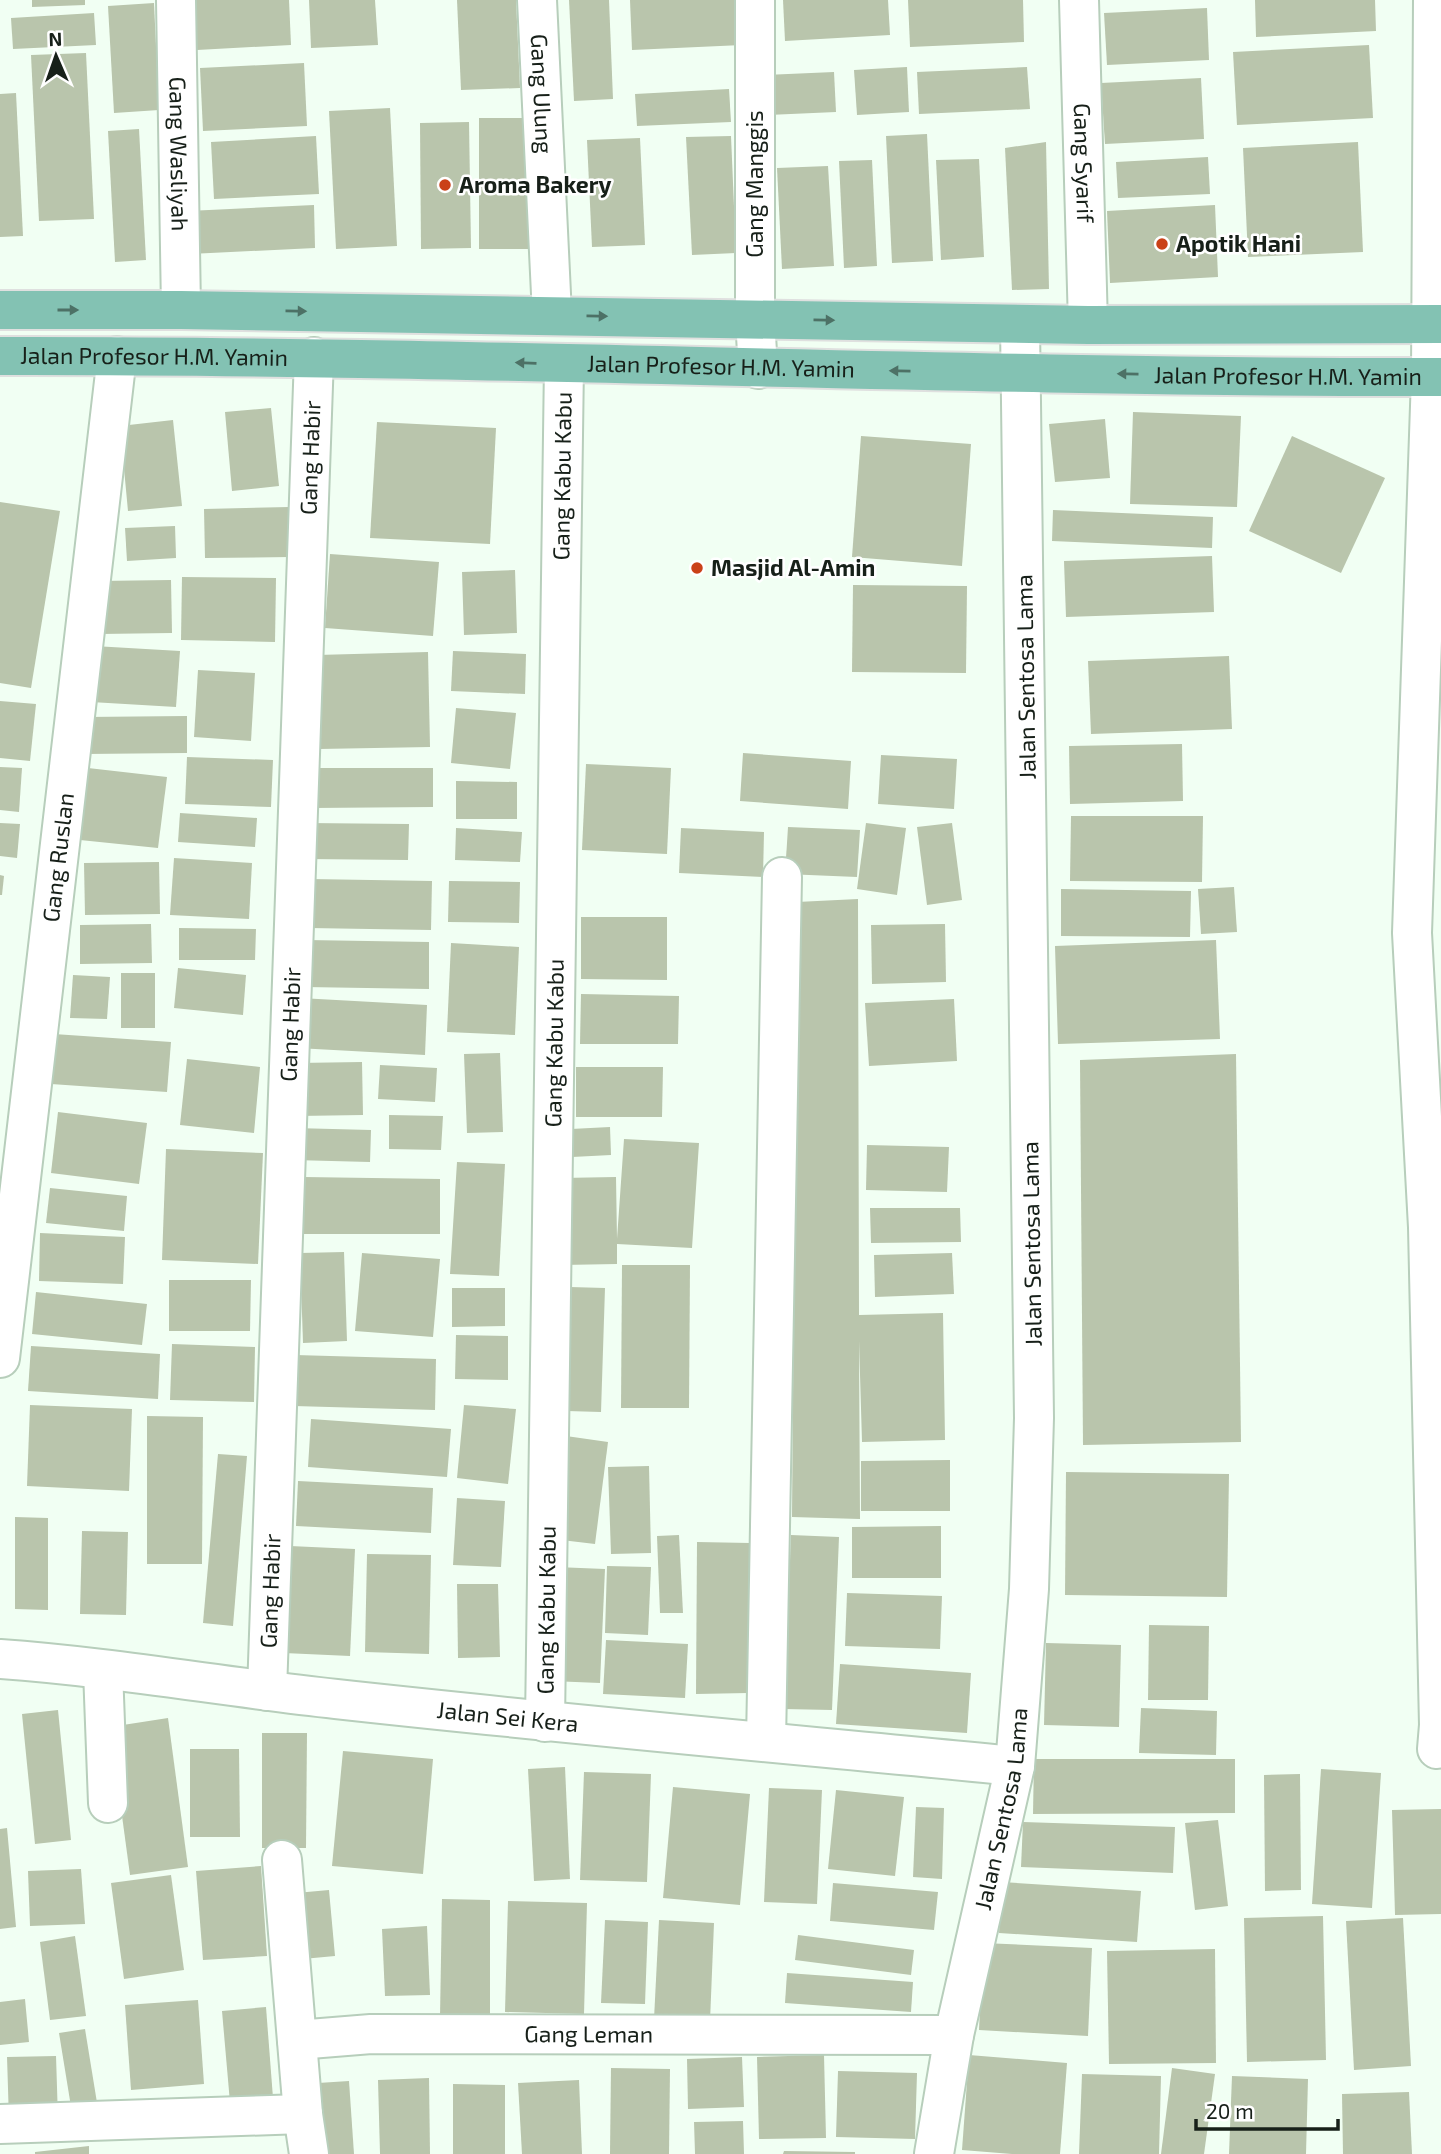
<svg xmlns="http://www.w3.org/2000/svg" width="1441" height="2154" viewBox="0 0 1441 2154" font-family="'Exo 2',sans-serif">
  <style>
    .building { fill: #b9c5ac }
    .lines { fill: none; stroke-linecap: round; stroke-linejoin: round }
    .minor-casing { stroke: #b7cebb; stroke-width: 42 }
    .major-casing { stroke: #dfe0df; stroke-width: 42 }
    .minor { stroke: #fff; stroke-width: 38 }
    .major { stroke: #83c2b3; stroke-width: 38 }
    .oneway { fill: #4d7166 }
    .poi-dot { fill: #ca4118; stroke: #fff; stroke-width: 2.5 }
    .labels { text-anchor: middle; stroke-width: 5; stroke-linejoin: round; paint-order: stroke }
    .street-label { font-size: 23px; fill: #172019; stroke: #fff }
    .poi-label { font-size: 23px; font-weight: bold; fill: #172019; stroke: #fff; text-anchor: start }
  </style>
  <rect width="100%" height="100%" fill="#f1fff3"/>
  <g class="building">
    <polygon points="32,0 85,0 85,5 32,7"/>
    <polygon points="194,0 289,0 291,45 197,50"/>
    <polygon points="309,0 375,0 378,45 311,48"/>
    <polygon points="457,0 516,0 520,88 461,90"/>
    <polygon points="569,0 609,0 613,99 574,101"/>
    <polygon points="630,0 740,0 742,45 632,50"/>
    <polygon points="783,0 888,0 890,35 785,41"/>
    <polygon points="908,0 1023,0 1024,42 910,47"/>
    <polygon points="1255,0 1375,0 1376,31 1256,37"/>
    <polygon points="154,3 159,110 114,113 108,6"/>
    <polygon points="1207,8 1209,60 1107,65 1104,13"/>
    <polygon points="94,13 96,45 13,49 11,18"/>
    <polygon points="1369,45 1373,118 1237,125 1233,52"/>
    <polygon points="86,53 94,219 39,221 31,55"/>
    <polygon points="304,63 307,126 203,131 200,68"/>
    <polygon points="907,67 909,112 857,115 854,70"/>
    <polygon points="1027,67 1030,109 919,114 917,72"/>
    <polygon points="834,72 836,112 768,115 765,75"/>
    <polygon points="1201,78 1204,139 1105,144 1101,83"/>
    <polygon points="729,89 731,122 637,126 635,94"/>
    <polygon points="16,93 23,236 0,237 0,94"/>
    <polygon points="390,108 397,246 336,249 329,111"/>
    <rect x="479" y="118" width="54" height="131"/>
    <polygon points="469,122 471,248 421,249 420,123"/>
    <polygon points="139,129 146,260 115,262 108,131"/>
    <polygon points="927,134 933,261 892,263 886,136"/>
    <polygon points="316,136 319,194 214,199 211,142"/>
    <polygon points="731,136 736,253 692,255 686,137"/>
    <polygon points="640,138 645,245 592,247 587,140"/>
    <polygon points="1046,142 1049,289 1012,290 1005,148"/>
    <polygon points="1358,142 1363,252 1248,257 1243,148"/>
    <polygon points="1208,157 1210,194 1118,198 1116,162"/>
    <polygon points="979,159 984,257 941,260 936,160"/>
    <polygon points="872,160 877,266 844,268 839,161"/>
    <polygon points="828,166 834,266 782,269 777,168"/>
    <polygon points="314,205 315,248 190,254 188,211"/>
    <polygon points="1215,205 1218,277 1110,283 1107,211"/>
    <polygon points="271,408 279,486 232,491 225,412"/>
    <polygon points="1133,412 1241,416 1237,507 1130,504"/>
    <polygon points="1105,419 1110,478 1055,482 1049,424"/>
    <polygon points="173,420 182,506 128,511 120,426"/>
    <polygon points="377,422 496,428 490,544 370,538"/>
    <polygon points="861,436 971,444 962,566 852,557"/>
    <polygon points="1292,436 1385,478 1341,573 1249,531"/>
    <polygon points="0,502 60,511 31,688 0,683"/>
    <polygon points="289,507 290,557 205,558 204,509"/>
    <polygon points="1053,510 1213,517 1212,548 1052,541"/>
    <polygon points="175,526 176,558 127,561 125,528"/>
    <polygon points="330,554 439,562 433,636 325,628"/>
    <polygon points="1212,556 1214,612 1066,617 1064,561"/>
    <polygon points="515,570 517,633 464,635 462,572"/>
    <polygon points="182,577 276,578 275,642 181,640"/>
    <polygon points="171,580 172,633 100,634 99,581"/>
    <polygon points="853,585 967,586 966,673 852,672"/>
    <polygon points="94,646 180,651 176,707 91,702"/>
    <polygon points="453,651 526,654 525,694 451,691"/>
    <polygon points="428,652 430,747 319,749 317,655"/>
    <polygon points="1229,656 1232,729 1091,734 1088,661"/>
    <polygon points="198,670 255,673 251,741 194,737"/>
    <polygon points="0,701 36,704 30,761 0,758"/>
    <polygon points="456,708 516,713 510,769 451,763"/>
    <polygon points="187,716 187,753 85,754 85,717"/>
    <polygon points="1182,744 1183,801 1070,804 1069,746"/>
    <polygon points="743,753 851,761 848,809 740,801"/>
    <polygon points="881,755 957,759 954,809 878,804"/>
    <polygon points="187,757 273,760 271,807 185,804"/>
    <polygon points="586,764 671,768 667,854 582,850"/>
    <polygon points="0,767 22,768 19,812 0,810"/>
    <polygon points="88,768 167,777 158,848 80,840"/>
    <polygon points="312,768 433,768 433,807 312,808"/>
    <polygon points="456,781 517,782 517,819 456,819"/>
    <polygon points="180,813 257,818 255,847 178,842"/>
    <polygon points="1071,816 1203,816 1202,882 1070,881"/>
    <polygon points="0,823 20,824 17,858 0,856"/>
    <polygon points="306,823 409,824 408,860 306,859"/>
    <polygon points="866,823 906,828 897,895 857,889"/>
    <polygon points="952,823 962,900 927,905 917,827"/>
    <polygon points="788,827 860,830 857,877 785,874"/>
    <polygon points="456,828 522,832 520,862 455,860"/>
    <polygon points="681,828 764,832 763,877 679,873"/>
    <polygon points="174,858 252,863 249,919 170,915"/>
    <polygon points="159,862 160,914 85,915 84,863"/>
    <polygon points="0,875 4,876 2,895 0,895"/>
    <polygon points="310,879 432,881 431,930 309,928"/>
    <polygon points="449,881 520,882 519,923 448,922"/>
    <polygon points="1234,887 1237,932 1201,934 1198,889"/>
    <polygon points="1061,889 1191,891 1190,937 1061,936"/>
    <polygon points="858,899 859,1315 943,1313 945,1440 862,1442 859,1341 860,1519 792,1517 797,902"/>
    <polygon points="581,917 667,917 667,980 581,979"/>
    <polygon points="151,924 152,963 80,964 80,925"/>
    <polygon points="945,924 946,982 872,984 871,925"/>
    <polygon points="179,928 256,929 255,960 179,960"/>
    <polygon points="306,940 429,942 429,989 305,987"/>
    <polygon points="1216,940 1220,1039 1058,1044 1055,946"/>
    <polygon points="451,943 519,947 515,1035 447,1032"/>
    <polygon points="178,968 246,975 243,1015 174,1008"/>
    <rect x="121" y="973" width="34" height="55"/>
    <polygon points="73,975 110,977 107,1019 70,1018"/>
    <polygon points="581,994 679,996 678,1044 580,1044"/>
    <polygon points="300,998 427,1005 425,1055 297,1048"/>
    <polygon points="954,999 957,1061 869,1066 865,1003"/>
    <polygon points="54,1034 171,1042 167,1092 51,1084"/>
    <polygon points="500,1053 503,1132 467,1133 464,1054"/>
    <polygon points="1236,1054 1241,1442 1083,1445 1080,1060"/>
    <polygon points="187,1059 260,1067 254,1133 180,1125"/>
    <polygon points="362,1062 363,1115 298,1116 297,1063"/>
    <polygon points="380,1065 437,1068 435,1102 378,1099"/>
    <polygon points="576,1067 663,1067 662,1117 576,1117"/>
    <polygon points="58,1112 147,1123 139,1184 51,1173"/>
    <polygon points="389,1115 443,1116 441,1150 389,1149"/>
    <polygon points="610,1127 611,1155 572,1157 571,1129"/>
    <polygon points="294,1128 371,1130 370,1162 293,1160"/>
    <polygon points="624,1139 699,1143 692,1248 617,1244 617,1264 562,1265 561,1178 616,1177 617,1239"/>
    <polygon points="867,1145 949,1147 947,1192 866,1190"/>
    <polygon points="166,1149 263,1153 258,1264 162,1260"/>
    <polygon points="457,1162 505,1164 499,1276 450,1274"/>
    <polygon points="304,1177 440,1179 440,1234 304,1234"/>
    <polygon points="50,1188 127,1196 124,1231 46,1223"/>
    <polygon points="870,1208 960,1208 961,1242 871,1243"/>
    <polygon points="40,1233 125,1237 123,1284 39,1281"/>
    <polygon points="344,1252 347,1341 303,1343 300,1253"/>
    <polygon points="362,1253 440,1259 433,1337 355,1331"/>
    <polygon points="952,1253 954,1294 875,1297 874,1255"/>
    <polygon points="622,1265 690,1265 689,1408 621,1408"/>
    <polygon points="169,1280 251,1280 250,1331 169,1331"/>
    <polygon points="570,1287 605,1288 601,1412 567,1411"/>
    <polygon points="452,1288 505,1288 505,1326 452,1327"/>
    <polygon points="36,1292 147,1304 142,1345 32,1334"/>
    <polygon points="456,1335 508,1336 508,1380 455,1379"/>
    <polygon points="172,1344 255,1347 254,1402 170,1400"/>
    <polygon points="31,1346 160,1354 158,1399 28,1391"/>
    <polygon points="295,1355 436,1359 435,1410 294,1406"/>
    <polygon points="30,1405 132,1409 129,1491 27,1486"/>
    <polygon points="464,1405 516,1409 508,1484 457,1478"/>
    <polygon points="147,1416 203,1417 202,1564 147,1564"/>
    <polygon points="311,1419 451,1429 447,1477 308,1467"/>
    <polygon points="566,1436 608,1442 595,1544 553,1539"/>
    <polygon points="218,1454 247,1456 233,1626 203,1623"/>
    <polygon points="950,1460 950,1511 861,1511 861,1461"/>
    <polygon points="649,1466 651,1553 611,1554 608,1467"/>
    <polygon points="1066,1472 1229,1474 1227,1597 1065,1595"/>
    <polygon points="298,1481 433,1488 431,1533 296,1526"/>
    <polygon points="457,1498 505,1501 501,1567 453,1565"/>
    <polygon points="15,1517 48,1518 48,1610 15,1609"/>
    <polygon points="941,1526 941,1578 852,1578 852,1527"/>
    <polygon points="82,1531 128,1532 126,1615 80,1614"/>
    <polygon points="679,1535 683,1613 660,1613 657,1536"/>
    <polygon points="791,1535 839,1537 832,1710 784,1709"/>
    <polygon points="697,1542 750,1543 748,1693 696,1694"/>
    <polygon points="290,1546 355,1549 350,1656 284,1653"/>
    <polygon points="367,1554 431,1555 429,1654 365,1652"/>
    <polygon points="607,1566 651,1567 648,1635 605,1633"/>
    <polygon points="556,1567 605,1569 600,1683 551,1681"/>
    <polygon points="457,1584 498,1584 500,1657 458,1658"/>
    <polygon points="847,1593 942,1596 940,1649 845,1646"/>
    <polygon points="1149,1625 1209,1626 1208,1700 1148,1700"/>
    <polygon points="606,1640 688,1644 685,1698 603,1694"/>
    <polygon points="1046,1643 1121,1645 1119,1727 1044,1725"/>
    <polygon points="840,1664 971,1673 967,1733 836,1724"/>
    <polygon points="1141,1708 1217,1711 1216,1755 1139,1753"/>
    <polygon points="58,1710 71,1840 35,1844 22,1714"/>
    <polygon points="168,1718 188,1867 130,1875 110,1727"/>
    <polygon points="262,1733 307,1733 306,1848 262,1848"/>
    <polygon points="190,1749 239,1749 240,1837 190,1837"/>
    <polygon points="343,1751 433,1759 423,1874 332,1866"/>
    <polygon points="1034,1759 1235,1759 1235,1813 1033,1814"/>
    <polygon points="565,1767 570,1879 534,1881 528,1769"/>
    <polygon points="1321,1769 1381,1773 1372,1908 1312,1904"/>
    <polygon points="584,1772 651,1774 647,1882 580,1880"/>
    <polygon points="1300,1774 1301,1890 1265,1891 1264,1775"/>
    <polygon points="673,1787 750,1794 740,1905 663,1898"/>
    <polygon points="769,1788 822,1790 817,1904 764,1902"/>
    <polygon points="836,1790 904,1797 895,1876 828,1869"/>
    <polygon points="916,1807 944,1808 942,1879 913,1877"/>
    <polygon points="1441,1809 1441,1914 1395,1915 1392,1810"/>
    <polygon points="1218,1820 1228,1906 1195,1910 1185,1823"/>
    <polygon points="1023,1822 1175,1827 1173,1873 1021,1867"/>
    <polygon points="7,1828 16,1927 0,1929 0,1829"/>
    <polygon points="261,1866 267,1956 203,1960 196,1871"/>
    <polygon points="81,1869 85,1924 30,1926 28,1871"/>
    <polygon points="171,1875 184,1970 124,1979 111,1883"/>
    <polygon points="1002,1882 1141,1891 1137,1942 999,1933"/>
    <polygon points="833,1883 938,1892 934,1930 830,1921"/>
    <polygon points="329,1890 335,1956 292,1960 285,1894"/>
    <polygon points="442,1899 490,1900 490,2018 440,2017"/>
    <polygon points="508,1901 587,1903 584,2014 505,2012"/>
    <polygon points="1323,1916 1326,2060 1247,2062 1244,1918"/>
    <polygon points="1403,1918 1411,2066 1354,2070 1346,1921"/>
    <polygon points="605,1920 648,1922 645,2004 601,2003"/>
    <polygon points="659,1920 714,1923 710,2021 654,2019"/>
    <polygon points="427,1926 430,1995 385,1996 382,1929"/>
    <polygon points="798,1935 914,1950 911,1975 795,1960"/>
    <polygon points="75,1936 86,2016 50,2020 40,1942"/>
    <polygon points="983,1943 1092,1948 1088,2036 979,2030"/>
    <polygon points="1215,1949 1216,2063 1109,2064 1107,1951"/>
    <polygon points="787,1973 913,1982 911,2012 785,2003"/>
    <polygon points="25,1999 29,2042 0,2045 0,2002"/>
    <polygon points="198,2000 204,2084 131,2090 125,2005"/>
    <polygon points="266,2007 274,2111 231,2114 222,2011"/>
    <polygon points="85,2029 99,2115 73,2119 59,2033"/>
    <polygon points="824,2055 826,2138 759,2139 757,2057"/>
    <polygon points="969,2055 1067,2063 1060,2154 1012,2154 962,2150"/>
    <polygon points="56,2056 58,2119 9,2120 7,2057"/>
    <polygon points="742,2057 744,2107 688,2109 687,2059"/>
    <polygon points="611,2068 670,2069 669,2154 610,2154"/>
    <polygon points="1172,2068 1215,2074 1204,2154 1161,2154"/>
    <polygon points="838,2071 917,2073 915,2139 836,2137"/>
    <polygon points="1082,2074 1161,2076 1159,2154 1079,2154"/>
    <polygon points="1232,2076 1308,2079 1306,2154 1229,2154"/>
    <polygon points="429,2078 430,2154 380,2154 378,2080"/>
    <polygon points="579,2080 582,2154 522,2154 518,2083"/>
    <polygon points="349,2081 354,2154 323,2154 318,2083"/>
    <polygon points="453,2084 505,2085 505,2154 453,2154"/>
    <polygon points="1409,2092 1412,2154 1343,2154 1342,2094"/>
    <polygon points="743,2121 744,2154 695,2154 694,2122"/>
    <polygon points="89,2146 89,2154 35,2154 35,2152"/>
    <polygon points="784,2151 855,2152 855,2154 783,2154"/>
  </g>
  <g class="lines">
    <g class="minor-casing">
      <g id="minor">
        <path id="s1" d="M 176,0 L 181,310"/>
        <path id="s2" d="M 537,0 L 552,315"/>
        <polyline points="755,0 755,319 758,369"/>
        <path id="s3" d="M 1079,0 L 1088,325"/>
        <polyline points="1433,0 1431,377 1412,933 1428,1227 1439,1725 1437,1749 1441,1748"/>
        <path id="s4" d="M 0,1358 L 117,356"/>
        <path id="s5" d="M 0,1659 C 112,1667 224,1687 336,1699 C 562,1724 789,1744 1015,1766"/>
        <polyline points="103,1670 108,1803"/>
        <path id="s6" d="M 267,1691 L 314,357"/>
        <path id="s7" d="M 545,1722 L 564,364"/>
        <polyline points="766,1742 782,877"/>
        <polyline points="282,1860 303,2114 309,2154"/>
        <path id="s8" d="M 297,2040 L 371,2034 L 954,2035"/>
        <polyline points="0,2124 303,2114"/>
        <path id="s9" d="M 934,2154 L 954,2035 L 1015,1766 L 1029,1589 L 1034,1418 L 1020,324"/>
      </g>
    </g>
    <g class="major-casing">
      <g id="major">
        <polyline points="0,310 181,310 1088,325 1441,324"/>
        <path id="s10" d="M 0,356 C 480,355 961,378 1441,377"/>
      </g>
    </g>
    <use href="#minor" class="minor"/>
    <use href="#major" class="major"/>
  </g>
  <defs><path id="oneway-solid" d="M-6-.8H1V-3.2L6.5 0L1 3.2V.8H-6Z" transform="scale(1.75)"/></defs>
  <g class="oneway">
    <use href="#oneway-solid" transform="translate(68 310)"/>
    <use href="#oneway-solid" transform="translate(296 311) rotate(1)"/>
    <use href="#oneway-solid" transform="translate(597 316) rotate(1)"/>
    <use href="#oneway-solid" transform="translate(824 320) rotate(1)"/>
    <use href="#oneway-solid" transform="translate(526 363) rotate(-178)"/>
    <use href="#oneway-solid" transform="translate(900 371) rotate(-179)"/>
    <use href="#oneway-solid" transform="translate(1128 374) rotate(-179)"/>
  </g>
  <g class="poi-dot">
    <circle cx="445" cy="185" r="7"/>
    <circle cx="1162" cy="244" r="7"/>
    <circle cx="697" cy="568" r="7"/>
  </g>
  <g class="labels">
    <g class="street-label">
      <text dy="8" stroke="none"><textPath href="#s2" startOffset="94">Gang Ulung</textPath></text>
      <text dy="8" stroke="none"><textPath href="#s1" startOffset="154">Gang Wasliyah</textPath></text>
      <text dy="8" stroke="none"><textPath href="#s3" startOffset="163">Gang Syarif</textPath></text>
      <text transform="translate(755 184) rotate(-90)" y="8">Gang Manggis</text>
      <text dy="8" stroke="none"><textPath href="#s10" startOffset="154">Jalan Profesor H.M. Yamin</textPath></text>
      <text dy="8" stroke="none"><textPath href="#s10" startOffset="721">Jalan Profesor H.M. Yamin</textPath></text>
      <text dy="8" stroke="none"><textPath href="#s10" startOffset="1288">Jalan Profesor H.M. Yamin</textPath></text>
      <text dy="8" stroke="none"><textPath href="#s6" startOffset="1234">Gang Habir</textPath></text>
      <text dy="8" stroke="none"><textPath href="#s7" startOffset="1246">Gang Kabu Kabu</textPath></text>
      <text transform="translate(1026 677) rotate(-91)" y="8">Jalan Sentosa Lama</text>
      <text dy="8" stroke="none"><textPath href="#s4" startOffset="504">Gang Ruslan</textPath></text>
      <text dy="8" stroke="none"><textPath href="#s6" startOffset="667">Gang Habir</textPath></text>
      <text dy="8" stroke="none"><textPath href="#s7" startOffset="679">Gang Kabu Kabu</textPath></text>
      <text transform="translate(1032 1244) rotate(-91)" y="8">Jalan Sentosa Lama</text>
      <text dy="8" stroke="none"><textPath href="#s6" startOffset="100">Gang Habir</textPath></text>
      <text dy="8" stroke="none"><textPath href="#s7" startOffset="112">Gang Kabu Kabu</textPath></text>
      <text dy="8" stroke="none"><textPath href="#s5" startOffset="511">Jalan Sei Kera</textPath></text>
      <text dy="8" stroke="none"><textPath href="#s9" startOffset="352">Jalan Sentosa Lama</textPath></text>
      <text dy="8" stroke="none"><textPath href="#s8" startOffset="292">Gang Leman</textPath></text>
    </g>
    <g class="poi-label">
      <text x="459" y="193">Aroma Bakery</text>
      <text x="1176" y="252">Apotik Hani</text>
      <text x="711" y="576">Masjid Al-Amin</text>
    </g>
  </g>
  <g transform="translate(56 56) rotate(358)" stroke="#ffffff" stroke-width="5" paint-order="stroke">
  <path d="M0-5L12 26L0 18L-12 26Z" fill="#172019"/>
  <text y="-10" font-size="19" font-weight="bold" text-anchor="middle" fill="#172019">N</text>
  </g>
  <path d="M1196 2119v10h142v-10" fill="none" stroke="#172019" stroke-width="3.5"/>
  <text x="1206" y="2119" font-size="21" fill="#172019" stroke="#ffffff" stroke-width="5" paint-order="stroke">20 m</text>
</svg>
